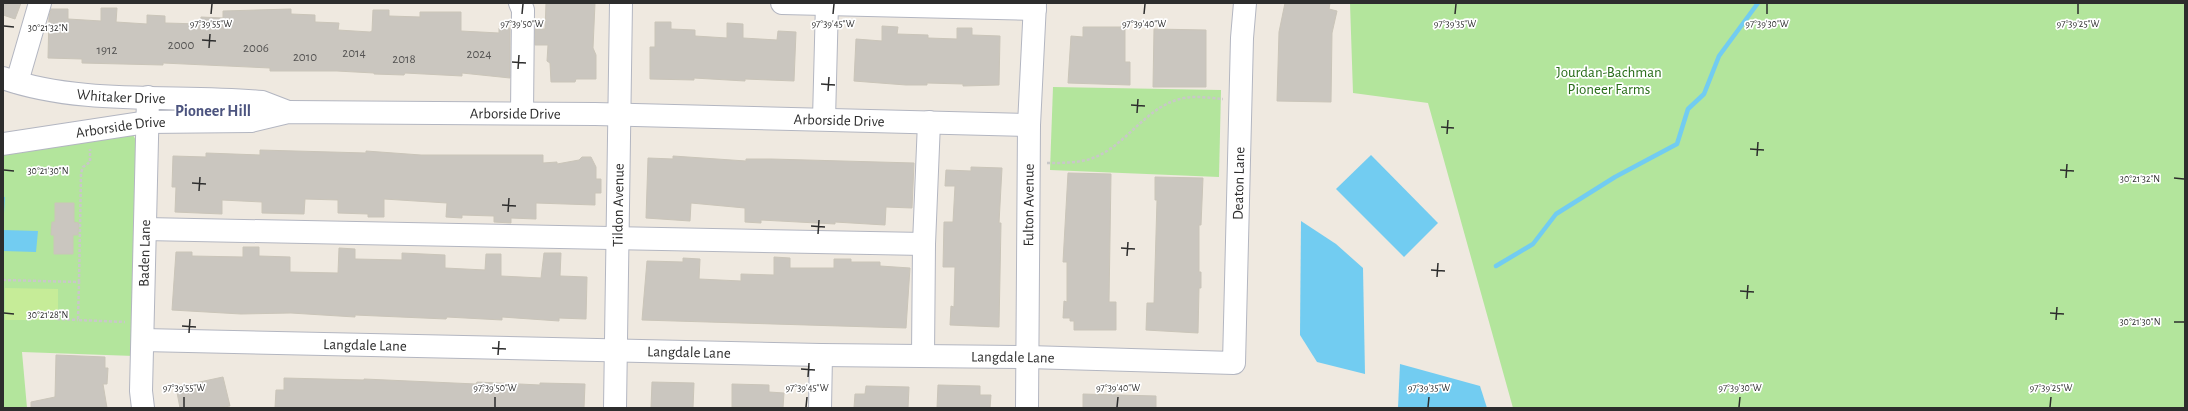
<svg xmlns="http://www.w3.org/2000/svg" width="2188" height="411" viewBox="0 0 2188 411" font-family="'Alegreya Sans',sans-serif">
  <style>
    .green { fill: #b3e59c }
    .pitch { fill: #c6ec98 }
    .water { fill: #72ccf1 }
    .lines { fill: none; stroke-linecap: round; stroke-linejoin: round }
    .stream { stroke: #72ccf1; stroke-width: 4.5 }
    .building { fill: #cac6bf; stroke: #cac5b9 }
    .minor-casing { stroke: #b3b6c1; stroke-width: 24 }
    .path { stroke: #c8c8c8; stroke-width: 2.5; stroke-dasharray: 3 2; stroke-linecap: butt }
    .minor { stroke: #fff; stroke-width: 22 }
    .ticks { fill: none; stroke: #2d2d2d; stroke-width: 1.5 }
    .labels { text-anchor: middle; stroke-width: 3.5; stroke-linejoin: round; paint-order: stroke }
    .number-label { font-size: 13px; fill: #545352 }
    .park-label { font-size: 15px; fill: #296d1a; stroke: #fff }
    .street-label { font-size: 15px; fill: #2d2d2d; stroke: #fff }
    .neighbourhood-label { font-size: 16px; font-weight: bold; fill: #4c547f; stroke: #fff }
    .ticks-label { font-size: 10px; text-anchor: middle; fill: #2d2d2d; stroke: #fff; stroke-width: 3.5; stroke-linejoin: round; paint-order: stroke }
  </style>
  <rect width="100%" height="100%" fill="#efe9e0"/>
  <g class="green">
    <polygon points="1350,3 2185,3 2185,408 1513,408 1428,103 1353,93"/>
    <polygon points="1053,87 1221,90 1219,177 1050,170"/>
    <polygon points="133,135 138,144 134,356 22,352 27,408 3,408 3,154"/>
  </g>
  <polygon class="pitch" points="5,288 58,289 58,320 5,320"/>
  <g class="water">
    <polygon points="1371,155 1438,223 1404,257 1336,189"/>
    <polygon points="3,197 5,197 3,230 38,231 36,252 3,251"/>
    <polygon points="1301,221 1336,244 1363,268 1365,374 1317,362 1300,335"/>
    <polygon points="1400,364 1480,386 1487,408 1398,408"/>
  </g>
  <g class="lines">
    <polyline class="stream" points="1496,266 1533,244 1556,214 1615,177 1677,144 1688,109 1704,94 1719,56 1758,3"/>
  </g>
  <g class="building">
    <polygon points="3,3 21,3 15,19 3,15"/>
    <polygon points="546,3 595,3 593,48 596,55 596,79 576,79 575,82 551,82 550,63 547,61 548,45 535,45 535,29 545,29"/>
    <polygon points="1285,3 1330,3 1329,9 1337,11 1332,33 1331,102 1277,101 1279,32"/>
    <polygon points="101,8 117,8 116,22 147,24 147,15 165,16 165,23 200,24 201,17 223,18 223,11 291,9 291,14 315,15 315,22 339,23 338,30 370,32 372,31 373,10 389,10 389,16 420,17 420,12 461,12 461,31 499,33 499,28 510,28 510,78 462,73 462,76 405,73 404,75 374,74 374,73 337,71 270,71 270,68 163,63 163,65 82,63 82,59 48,58 49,16 51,9 68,9 68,19 101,21"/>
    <polygon points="655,22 671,22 671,29 695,30 695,36 727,38 727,23 743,24 743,38 777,40 778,31 796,32 794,81 745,79 745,81 694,78 694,80 650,79 650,47 655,47"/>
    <polygon points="882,26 898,27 897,34 928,35 928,38 957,39 957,28 972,28 972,35 1000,36 999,85 963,86 963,84 927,83 927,85 906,85 854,81 856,39 882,41"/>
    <polygon points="1083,27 1125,27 1125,62 1130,62 1130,85 1068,83 1071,36 1083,37"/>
    <polygon points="1154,29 1206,30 1206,87 1153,87"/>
    <polygon points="260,150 366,153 366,151 421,155 543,155 543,163 557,162 557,164 579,160 582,157 591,157 596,167 596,179 601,179 601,193 595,193 595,205 536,203 536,219 511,218 511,223 494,222 494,216 462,215 462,218 446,217 447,203 384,199 384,217 368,217 368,214 338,213 338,200 305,199 304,214 262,213 262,202 222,200 222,214 175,212 176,187 172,187 173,156 206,157 206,153 260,155"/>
    <polygon points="673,156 746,161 746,159 771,159 914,163 912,208 886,207 885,225 835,222 835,224 761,220 761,223 745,222 745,208 691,203 690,221 646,218 648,158 673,159"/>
    <polygon points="971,167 1002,168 999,223 1001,223 999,327 950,325 951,306 954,307 955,267 943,267 944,222 953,222 955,186 945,186 946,170 971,171"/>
    <polygon points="1068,173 1111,174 1109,302 1116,302 1116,330 1074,330 1074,321 1070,321 1070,318 1063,318 1064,301 1067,302 1067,262 1063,262"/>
    <polygon points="1155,177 1203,178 1201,225 1199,225 1199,272 1201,272 1201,288 1199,288 1198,333 1146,330 1147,303 1154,303 1157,200 1155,200"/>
    <polygon points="55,203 74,203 74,222 79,223 78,235 73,235 73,254 54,254 54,235 51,235 52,222 55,222"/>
    <polygon points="243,247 259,247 259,256 290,257 290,272 338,273 339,248 355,249 355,259 402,260 402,253 445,255 445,268 485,270 486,254 501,254 501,276 541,278 544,253 561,253 560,276 587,277 586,319 559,318 559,321 502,317 502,320 447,317 446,319 355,315 355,317 291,313 241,314 172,310 176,252 192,252 192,256 243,257"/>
    <polygon points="774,257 790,258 790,268 834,268 834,259 851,259 851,262 880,262 880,266 910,268 906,328 642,320 647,261 683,262 683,258 700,259 699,279 741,281 741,274 774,275"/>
    <polygon points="56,355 105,357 105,368 108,368 107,384 103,384 107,408 31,408 31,402 55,397"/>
    <polygon points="223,377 230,406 219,408 180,408 176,387"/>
    <polygon points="284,378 364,380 364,379 476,384 477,382 540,385 540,383 585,384 584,408 275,408 276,390 284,390"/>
    <polygon points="652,382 694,383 693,408 651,408"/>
    <polygon points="732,384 769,385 769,392 784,393 783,408 732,407"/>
    <polygon points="938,385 980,386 980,395 991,395 990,408 937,408"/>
    <polygon points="866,386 909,387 908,408 854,408 855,394 865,394"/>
    <polygon points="1083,394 1156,396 1156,408 1083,408"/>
  </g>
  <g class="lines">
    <g class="minor-casing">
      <g id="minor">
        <polyline points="520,3 523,10 522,113"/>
        <polyline points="782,3 1035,9"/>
        <path id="s1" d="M 3,78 C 82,106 180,94 262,102 L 288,112"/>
        <polyline points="17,82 40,3"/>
        <polyline points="824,119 827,3"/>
        <path id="s2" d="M 3,144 L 147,122 L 251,121 L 288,112 L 595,114 L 1029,125"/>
        <polyline points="145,229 924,244"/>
        <path id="s3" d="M 143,340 L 821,355 L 1028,357 L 1234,363 L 1242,38 L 1245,3"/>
        <polyline points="923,356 924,244 929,122"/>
        <path id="s4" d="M 143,408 L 141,391 L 148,97"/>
        <path id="s5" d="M 615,408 L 621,3"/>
        <polyline points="820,408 821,355"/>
        <path id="s6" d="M 1027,408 L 1029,125 L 1035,3"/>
      </g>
    </g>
    <g class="path">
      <path d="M 1047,163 C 1062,163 1076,163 1090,159 C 1125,148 1144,108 1180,99 C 1194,95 1209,98 1223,99"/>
      <polyline points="3,280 79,282 78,320 125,322"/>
      <polyline points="79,282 81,173 83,167 90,162 90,149"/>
      <polyline points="57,319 78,320"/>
    </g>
    <use href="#minor" class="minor"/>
  </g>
  <path class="ticks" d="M 211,14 L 212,4M 522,14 L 523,4M 833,14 L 834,4M 1144,14 L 1145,4M 1455,14 L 1456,4M 1767,14 L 1767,4M 2078,14 L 2078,4M 4,26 L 14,27M 202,40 L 216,41M 209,48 L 210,34M 512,62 L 526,63M 518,69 L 519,55M 821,84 L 835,85M 828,91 L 829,77M 1131,105 L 1145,106M 1137,113 L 1138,99M 1441,127 L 1454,128M 1447,134 L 1448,120M 1750,149 L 1764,150M 1757,156 L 1758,142M 4,170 L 14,171M 2060,170 L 2074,171M 2066,178 L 2067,164M 2174,178 L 2184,179M 192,183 L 206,184M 199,191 L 200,177M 502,205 L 516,206M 508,212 L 509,198M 811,226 L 825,227M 818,234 L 819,220M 1121,248 L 1135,249M 1127,256 L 1128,242M 1431,270 L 1445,271M 1437,277 L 1438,263M 1740,291 L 1754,292M 1747,299 L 1748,285M 4,313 L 14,314M 2050,313 L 2064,314M 2056,320 L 2057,307M 2174,322 L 2184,322M 182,326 L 196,327M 189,333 L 190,319M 492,348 L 506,349M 498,355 L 499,341M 801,369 L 815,370M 808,377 L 809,363M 184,407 L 184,397M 495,407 L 495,397M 806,407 L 807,397M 1117,407 L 1118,397M 1428,407 L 1429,397M 1739,407 L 1740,397M 2050,407 L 2051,397"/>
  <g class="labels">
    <g class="number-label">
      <text x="181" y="49">2000</text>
      <text x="256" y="52">2006</text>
      <text x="107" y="54">1912</text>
      <text x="354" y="57">2014</text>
      <text x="479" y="58">2024</text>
      <text x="305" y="61">2010</text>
      <text x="404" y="63">2018</text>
    </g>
    <g class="park-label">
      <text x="1609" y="77">Jourdan-Bachman<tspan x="1609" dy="17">Pioneer Farms</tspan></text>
    </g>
    <g class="street-label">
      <text dy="5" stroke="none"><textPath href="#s1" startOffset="120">Whitaker Drive</textPath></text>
      <text dy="5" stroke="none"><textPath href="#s2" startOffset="515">Arborside Drive</textPath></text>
      <text dy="5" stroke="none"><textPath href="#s2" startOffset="839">Arborside Drive</textPath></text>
      <text dy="5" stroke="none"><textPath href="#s2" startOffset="119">Arborside Drive</textPath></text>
      <text dy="5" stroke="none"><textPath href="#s3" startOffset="1271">Deaton Lane</textPath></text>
      <text dy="5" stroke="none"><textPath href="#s6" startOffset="203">Fulton Avenue</textPath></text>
      <text dy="5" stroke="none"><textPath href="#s5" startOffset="203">Tildon Avenue</textPath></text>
      <text dy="5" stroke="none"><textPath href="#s4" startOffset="155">Baden Lane</textPath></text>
      <text dy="5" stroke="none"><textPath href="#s3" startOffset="222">Langdale Lane</textPath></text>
      <text dy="5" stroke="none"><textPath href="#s3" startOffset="546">Langdale Lane</textPath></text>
      <text dy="5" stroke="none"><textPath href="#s3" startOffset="870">Langdale Lane</textPath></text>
    </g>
    <g class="neighbourhood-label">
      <text x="213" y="116">Pioneer Hill</text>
    </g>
  </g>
  <g class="ticks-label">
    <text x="211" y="27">97°39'55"W</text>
    <text x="522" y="27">97°39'50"W</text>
    <text x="833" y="27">97°39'45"W</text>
    <text x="1144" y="27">97°39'40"W</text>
    <text x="1455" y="27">97°39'35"W</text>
    <text x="1767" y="27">97°39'30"W</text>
    <text x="2078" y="27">97°39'25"W</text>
    <text x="48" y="31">30°21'32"N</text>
    <text x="48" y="174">30°21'30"N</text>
    <text x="2140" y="182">30°21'32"N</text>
    <text x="48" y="318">30°21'28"N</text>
    <text x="2140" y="325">30°21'30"N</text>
    <text x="184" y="391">97°39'55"W</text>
    <text x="495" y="391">97°39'50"W</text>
    <text x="807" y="391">97°39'45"W</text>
    <text x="1118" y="391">97°39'40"W</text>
    <text x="1429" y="391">97°39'35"W</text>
    <text x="1740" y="391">97°39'30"W</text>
    <text x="2051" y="391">97°39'25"W</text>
  </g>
  <rect width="2188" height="411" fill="none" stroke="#2d2d2d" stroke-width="8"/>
</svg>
